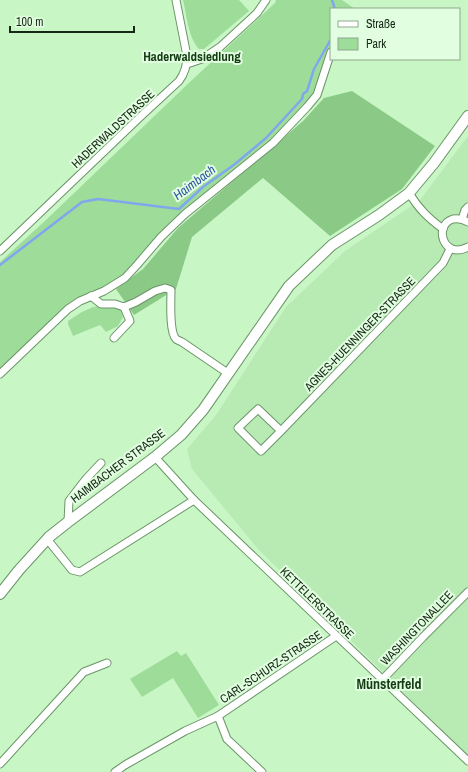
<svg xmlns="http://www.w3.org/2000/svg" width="468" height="772" viewBox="0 0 468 772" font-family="'Archivo Narrow',sans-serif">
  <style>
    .built { fill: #b8ebb4 }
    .green { fill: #9edd99 }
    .forest { fill: #8bca86 }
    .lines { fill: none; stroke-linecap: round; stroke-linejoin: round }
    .stream { stroke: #80a6ee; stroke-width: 2.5 }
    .minor-casing { stroke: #6b9568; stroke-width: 9 }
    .secondary-casing { stroke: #6b9568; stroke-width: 12 }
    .minor { stroke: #fff; stroke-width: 7 }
    .secondary { stroke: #fff; stroke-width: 10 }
    .labels { text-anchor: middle; stroke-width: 4; stroke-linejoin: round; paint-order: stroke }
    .street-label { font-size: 12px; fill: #162715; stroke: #e2fee0 }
    .neighbourhood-label { font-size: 13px; font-weight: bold; fill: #143c13; stroke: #e2fee0 }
    .water-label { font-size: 13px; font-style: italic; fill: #2a52a6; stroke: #e2fee0 }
    .quarter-label { font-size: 14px; font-weight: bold; fill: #143c13; stroke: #e2fee0 }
  </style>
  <rect width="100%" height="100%" fill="#c8f6c5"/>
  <polygon class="built" points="468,136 468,756 258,549 192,469 187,449 216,415 286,307 345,251 420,200"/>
  <g class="green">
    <path d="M 183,0 L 239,0 L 249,11 L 204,49 L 199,49 C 188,37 187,16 183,0 Z"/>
    <polygon points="276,0 342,0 355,9 331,9 331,44 312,97 271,144 204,198 119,281 70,311 0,373 0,262 47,219 192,80 275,3"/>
    <polygon points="106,305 120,307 123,317 118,326 106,332 100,325 73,336 68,324 68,321 82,312 93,307"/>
    <polygon points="177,651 181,656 186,653 219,705 198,718 173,678 142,697 130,679"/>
  </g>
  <polygon class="forest" points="352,91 435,146 402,189 330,236 263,178 192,237 176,289 134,315 116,289 143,269 178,228 303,121 324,98"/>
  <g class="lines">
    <g class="stream">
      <polyline points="332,0 335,9"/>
      <polyline points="0,265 82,202 98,199 179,209 203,187 235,164 266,138 302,99 303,94 307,91 309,85 314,69 331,39"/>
    </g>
    <g class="minor-casing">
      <g id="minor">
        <polyline points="187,64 202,59 220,47 257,13 266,0"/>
        <path d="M 409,193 C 419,209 428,218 443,229"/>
        <polyline points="462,219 465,210 468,207"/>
        <path d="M 468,222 C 463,219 459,218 453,219 C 433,225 443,260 468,247"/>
        <path d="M 0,251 L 139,118 L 179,81 C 185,73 187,66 187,56 L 176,0"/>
        <path d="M 91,296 L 101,304 L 115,304 L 124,307 L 136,302 L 155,291 L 165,288 L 171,290 C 171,300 169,332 176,339 C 177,340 180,341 182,342 L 229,374"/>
        <polyline points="114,338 130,321 124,307"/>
        <polyline points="0,374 68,309 80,301 104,291 125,278 137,265 161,237 185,214 273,143 307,107 317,95 331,52"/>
        <polyline points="281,431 258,409 238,428 261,451 281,431 443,263 450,249"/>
        <polyline points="155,457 194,500 468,761"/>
        <polyline points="68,522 69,501 86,479 101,463"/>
        <polyline points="47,539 72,570 80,572 194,500"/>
        <polyline points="382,680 423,637 468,592"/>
        <polyline points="0,764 84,672 107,663"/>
        <polyline points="115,772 125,765 185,731 218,716"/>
        <polyline points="262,772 227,739 218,716 336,636"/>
      </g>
    </g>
    <g class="secondary-casing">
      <polyline id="secondary" points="0,594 19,570 49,537 68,522 155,457 181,435 203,410 289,286 332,245 379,215 409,193 434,163 468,116"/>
    </g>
    <use href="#minor" class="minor"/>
    <use href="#secondary" class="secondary"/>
  </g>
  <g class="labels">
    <g class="street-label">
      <text transform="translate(113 129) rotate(-43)" y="4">HADERWALDSTRASSE</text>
      <text transform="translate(360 334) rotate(-46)" y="4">AGNES-HUENNINGER-STRASSE</text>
      <text transform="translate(118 466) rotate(-37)" y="4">HAIMBACHER STRASSE</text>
      <text transform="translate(317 603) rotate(44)" y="4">KETTELERSTRASSE</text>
      <text transform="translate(417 628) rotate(-46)" y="4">WASHINGTONALLEE</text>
      <text transform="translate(271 667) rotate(-34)" y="4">CARL-SCHURZ-STRASSE</text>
    </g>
    <g class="neighbourhood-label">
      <text x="192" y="61">Haderwaldsiedlung</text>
    </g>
    <g class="water-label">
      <text transform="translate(194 182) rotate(-37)" y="5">Haimbach</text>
    </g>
    <g class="quarter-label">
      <text x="389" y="689">Münsterfeld</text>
    </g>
  </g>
  <rect x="330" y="8" width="130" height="52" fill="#e2fee0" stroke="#90a88f"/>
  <rect x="338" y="21" width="20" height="6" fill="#ffffff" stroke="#90a88f"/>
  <text x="366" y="28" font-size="12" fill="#162715">Straße</text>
  <rect x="338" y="38" width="20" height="12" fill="#9edd99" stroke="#90a88f"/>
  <text x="366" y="48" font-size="12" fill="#162715">Park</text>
  <path d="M10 26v6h124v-6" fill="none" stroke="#162715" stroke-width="2"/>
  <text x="16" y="26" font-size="12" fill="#162715" stroke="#e2fee0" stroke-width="3" paint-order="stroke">100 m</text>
</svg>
